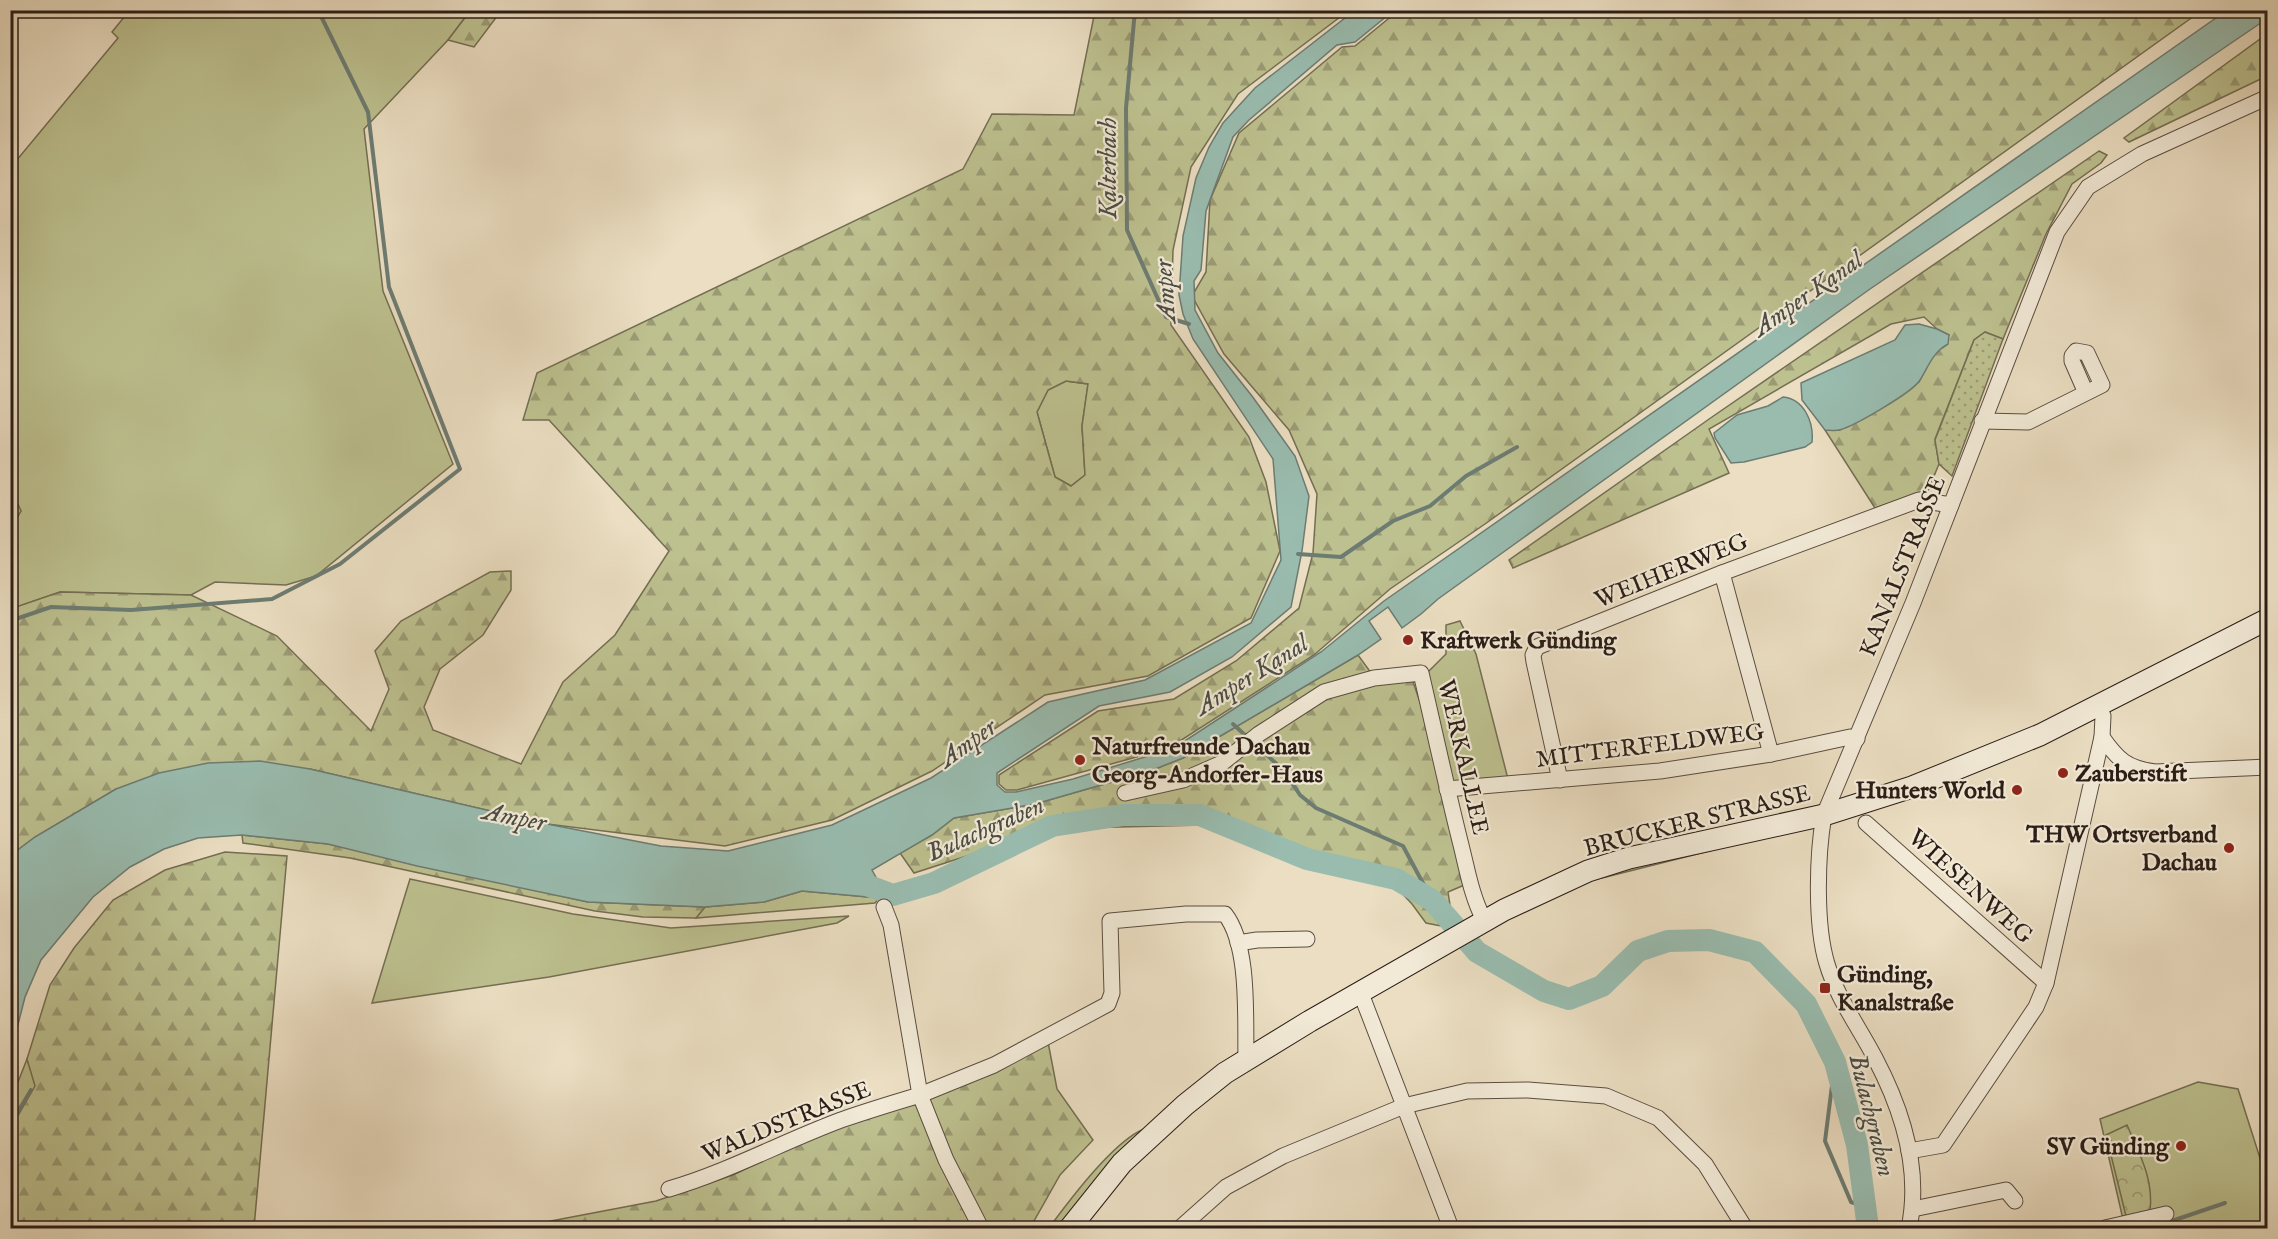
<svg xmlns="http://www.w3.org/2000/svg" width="2278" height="1239" viewBox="0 0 2278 1239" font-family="'IM FELL English',serif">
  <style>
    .grass { fill: #bdc08f; stroke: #746e53; stroke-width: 1.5 }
    .forest { fill: url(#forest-firs); stroke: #746e53; stroke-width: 1.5; fill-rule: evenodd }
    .park { fill: url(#park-crowns); stroke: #746e53; stroke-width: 1.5 }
    .garden { fill: url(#garden-dots); stroke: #746e53; stroke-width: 1.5 }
    .water { fill: #99bcaf; stroke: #6d7c72; stroke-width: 1.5 }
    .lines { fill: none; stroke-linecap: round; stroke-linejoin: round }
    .stream { stroke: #6d7c72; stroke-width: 4 }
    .river { stroke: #99bcaf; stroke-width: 22 }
    .minor-casing { stroke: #5a4d42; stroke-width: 17 }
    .secondary-casing { stroke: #2a1d17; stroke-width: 23 }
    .minor { stroke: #f2ead7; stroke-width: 15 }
    .secondary { stroke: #f2ead7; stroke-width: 21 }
    .poi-dot { fill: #8f2418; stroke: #f2ead7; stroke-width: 2 }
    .labels { text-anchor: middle; stroke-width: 4.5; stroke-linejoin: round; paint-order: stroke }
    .street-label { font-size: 24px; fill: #2a1d17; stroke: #f2ead7 }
    .poi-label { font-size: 24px; font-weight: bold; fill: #2a1d17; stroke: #f2ead7; text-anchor: start }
    .water-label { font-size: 26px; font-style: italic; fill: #4b4d45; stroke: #f2ead7 }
  </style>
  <defs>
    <pattern id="forest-firs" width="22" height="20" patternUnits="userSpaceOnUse" patternTransform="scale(1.5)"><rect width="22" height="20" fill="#bdc08f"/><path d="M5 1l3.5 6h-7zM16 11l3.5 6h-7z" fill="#9a9b74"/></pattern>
    <pattern id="park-crowns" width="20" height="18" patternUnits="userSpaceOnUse" patternTransform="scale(1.5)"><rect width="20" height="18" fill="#bdc08f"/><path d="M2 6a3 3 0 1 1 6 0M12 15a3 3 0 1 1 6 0" fill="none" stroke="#9a9b74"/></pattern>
    <pattern id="garden-dots" width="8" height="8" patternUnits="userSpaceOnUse" patternTransform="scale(1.5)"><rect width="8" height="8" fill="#bdc08f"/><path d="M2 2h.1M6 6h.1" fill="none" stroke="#9a9b74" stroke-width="1.8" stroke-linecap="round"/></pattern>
  </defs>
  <rect width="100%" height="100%" fill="#ebdec2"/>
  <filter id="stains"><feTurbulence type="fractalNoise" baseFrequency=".00333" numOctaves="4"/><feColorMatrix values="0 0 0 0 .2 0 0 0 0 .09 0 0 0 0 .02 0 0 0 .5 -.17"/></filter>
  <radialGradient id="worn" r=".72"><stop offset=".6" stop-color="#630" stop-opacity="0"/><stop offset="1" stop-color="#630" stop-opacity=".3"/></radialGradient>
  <g class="grass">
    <polygon points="129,11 470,11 448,40 364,129 383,291 453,464 316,576 286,585 215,582 191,595 60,592 11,609 10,528 21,511 10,489 11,167 118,38 112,32"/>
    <polygon points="1066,381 1088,384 1082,426 1085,475 1071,486 1055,477 1037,412 1048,390"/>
    <polygon points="1460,621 1476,654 1508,779 1453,784 1427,673 1446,654 1446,625"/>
    <polygon points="1717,849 1606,877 1597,879 1625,868"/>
    <polygon points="410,879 573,914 671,928 849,916 837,923 549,977 372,1003"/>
    <polygon points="802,891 879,898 875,903 696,918 705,907 764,902"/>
    <polygon points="27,1059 36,1086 11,1128 11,1100"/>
    <polygon points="2198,1082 2238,1089 2267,1180 2267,1228 2127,1228 2122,1215 2100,1119"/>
    <path d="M 1147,1128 L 1058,1228 L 1049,1228 C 1068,1202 1116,1137 1147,1128 Z"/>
  </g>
  <g class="forest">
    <polygon points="1399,10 2201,11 1485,524 1390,589 1314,655 1169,748 1017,790 1006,790 999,784 999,775 1098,711 1174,699 1236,661 1299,608 1313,553 1317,494 1289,430 1224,354 1192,296 1206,272 1210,200 1239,133 1342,47 1355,46"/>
    <polygon points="470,11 501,11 474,47 448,40"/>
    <path d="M 1095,11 L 1348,11 L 1238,94 L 1191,167 L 1173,250 L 1171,325 L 1249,437 L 1266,482 L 1280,551 L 1251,618 L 1148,676 L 1045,695 L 932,771 L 832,820 L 725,846 L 547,824 L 310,769 L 116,789 L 35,837 L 11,855 L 10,609 L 60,592 L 191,595 L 277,636 L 371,731 L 389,689 L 375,651 L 401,621 L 490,572 L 511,571 L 511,590 L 483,635 L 440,669 L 424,707 L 433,730 L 521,764 L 563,682 L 615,635 L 669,551 L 549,420 L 523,420 L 537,373 L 963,169 L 992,114 L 1074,115 ZM 1066,381 L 1088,384 L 1082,426 L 1085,475 L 1071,486 L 1055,477 L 1037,412 L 1048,390 Z"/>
    <polygon points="2267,34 2267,76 2129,142 2124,138"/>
    <polygon points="2099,151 2107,155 2101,163 2072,184 2046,234 2003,339 1985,332 1974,340 1935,439 1939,464 1928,491 1875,508 1825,430 1840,430 1919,382 1929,362 1949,335 1937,329 1924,317 1891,324 1709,429 1729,473 1513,568 1509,560 1712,417"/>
    <polygon points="11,489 21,511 11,528 10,528"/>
    <polygon points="1358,655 1379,684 1412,679 1421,705 1469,883 1448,892 1452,918 1441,926 1426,923 1412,904 1394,885 1308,868 1204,825 1076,828 1010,842 914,873 900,853 932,835 954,818 1035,804 1150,771 1183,758"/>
    <polygon points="242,835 328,844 588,902 705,907 696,918 643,917 595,911 350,858 243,843"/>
    <polygon points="225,852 287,856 254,1228 11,1228 11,1128 35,1086 27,1059 50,985 74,948 113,900 165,870"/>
    <polygon points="1048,1042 1057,1089 1093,1140 1060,1175 1030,1228 514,1228 656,1201 733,1175 829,1128"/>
  </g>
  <path class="park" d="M 2127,1125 C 2139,1153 2154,1179 2150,1211 L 2126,1216 L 2106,1135 Z"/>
  <polygon class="garden" points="1985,332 2003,339 1952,476 1939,464 1935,440 1974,340"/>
  <g class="water">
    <polygon points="1354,11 1393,11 1355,42 1337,45 1249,120 1233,137 1206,211 1201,270 1194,281 1195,310 1218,353 1252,396 1295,456 1309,496 1302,551 1291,607 1232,657 1170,692 1099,706 997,773 997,785 1005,792 1016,792 1073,779 1174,748 1321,652 1384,601 2226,11 2267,11 2268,18 1870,289 1438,599 1421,614 1402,628 1388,607 1369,621 1381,639 1358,655 1183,758 1150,771 1035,804 954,818 932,835 872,870 882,888 879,898 802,891 764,902 705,907 588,902 417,866 328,844 242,835 198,838 164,849 130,867 93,897 41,960 25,997 11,1052 11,855 35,837 116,789 159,773 208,763 260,761 310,769 547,824 661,846 728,851 832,825 931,778 1048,702 1145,680 1251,623 1281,560 1273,459 1193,339 1183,314 1179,295 1183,236 1196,178 1209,147 1223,123 1255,88"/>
    <path d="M 1919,324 L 1937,329 L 1949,335 L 1948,344 C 1932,353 1929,366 1920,380 C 1913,392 1853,427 1839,430 C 1835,431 1829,430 1825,430 L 1802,400 L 1801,383 L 1895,340 L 1905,325 Z"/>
    <path d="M 1783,397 C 1804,399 1814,422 1812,442 L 1805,447 L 1744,462 L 1731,463 L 1715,438 L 1714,433 L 1737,415 L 1768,406 Z"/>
  </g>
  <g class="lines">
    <g class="stream">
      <polyline points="1135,10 1126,108 1127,230 1166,317 1189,324"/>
      <polyline points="1298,554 1341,557 1393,521 1430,506 1466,476 1517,447"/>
      <polyline points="10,621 51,607 131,610 272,599 340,564 460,469 389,287 368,112 318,10"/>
      <polyline points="1233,724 1247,737"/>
      <polyline points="1253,742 1284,771 1300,795 1316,808 1403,846 1432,900"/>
      <polyline points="1835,1062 1825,1141 1851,1202 1866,1207"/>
      <polyline points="10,1125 31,1090"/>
      <polyline points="2151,1228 2225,1203"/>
    </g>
    <polyline class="river" points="853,880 893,895 934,883 1052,826 1123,815 1200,815 1307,859 1396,879 1432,900 1477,952 1544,991 1569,999 1602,986 1638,951 1668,941 1709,940 1755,952 1806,1004 1835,1062 1857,1145 1868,1228"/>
    <g class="minor-casing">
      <g id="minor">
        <polyline points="1982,421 2028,422 2102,385 2087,353 2076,351 2072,356 2072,361 2086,393"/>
        <polyline points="1722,573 1771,754"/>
        <path d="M 2102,737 C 2118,760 2127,768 2155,772 L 2268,767"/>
        <polyline points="1560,780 1534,662 1533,655 1537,647 1722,573 1919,500 1951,505"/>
        <polyline points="1447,789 1660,771 1771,754 1850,737 1857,739"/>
        <path d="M 1125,793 L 1183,780 L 1222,763 L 1259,734 L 1324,692 L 1374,678 L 1421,673 C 1434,729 1446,785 1460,841 C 1467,868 1471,895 1484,920"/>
        <polyline points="1866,823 2046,983"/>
        <polyline points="1238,943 1257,940 1307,939"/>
        <polyline points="1360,991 1451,1228"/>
        <polyline points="1909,1151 1943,1145 2036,1007 2046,983 2102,737 2103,716 2099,706"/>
        <path d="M 669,1189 C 730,1171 782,1142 841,1120 C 867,1111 893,1103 920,1095 L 891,925 L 884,907"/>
        <polyline points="1913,1209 2006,1190 2015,1201"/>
        <path d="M 981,1228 L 946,1160 L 920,1095 L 994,1065 L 1108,1004 L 1112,993 L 1110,921 L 1186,914 L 1225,914 C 1250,946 1245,1018 1246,1059"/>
        <polyline points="1180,1228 1226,1187 1283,1156 1404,1106 1467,1091 1528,1090 1606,1096 1658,1118 1705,1164 1745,1228"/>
        <path d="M 1909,1228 C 1921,1170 1902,1109 1875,1058 C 1859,1027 1837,998 1827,964 C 1815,925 1817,855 1824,815 L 1913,603 L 2057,232 L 2088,187 L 2142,154 L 2268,97"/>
        <polyline points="2105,1228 2166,1214"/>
      </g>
    </g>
    <g class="secondary-casing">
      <polyline id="secondary" points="1070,1228 1122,1163 1185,1105 1225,1073 1310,1021 1504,910 1588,871 1629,858 1824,815 1912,787 2040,735 2268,619"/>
    </g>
    <use href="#minor" class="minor"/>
    <use href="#secondary" class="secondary"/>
  </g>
  <g class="poi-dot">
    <circle cx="1408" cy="640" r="6"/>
    <circle cx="1080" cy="760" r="6"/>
    <circle cx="2063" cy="773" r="6"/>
    <circle cx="2017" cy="790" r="6"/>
    <circle cx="2229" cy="848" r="6"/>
    <rect x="1819" y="982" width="12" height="12" rx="3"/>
    <circle cx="2181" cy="1146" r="6"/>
  </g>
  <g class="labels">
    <g class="street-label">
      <text transform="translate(1902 566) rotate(-68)" y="8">KANALSTRASSE</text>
      <text transform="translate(1671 570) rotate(-22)" y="8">WEIHERWEG</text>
      <text transform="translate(1650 745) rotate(-7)" y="8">MITTERFELDWEG</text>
      <text transform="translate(1464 757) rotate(77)" y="8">WERKALLEE</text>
      <text transform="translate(1697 820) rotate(-14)" y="8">BRUCKER STRASSE</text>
      <text transform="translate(1971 886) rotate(42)" y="8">WIESENWEG</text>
      <text transform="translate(786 1121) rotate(-22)" y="8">WALDSTRASSE</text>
    </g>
    <g class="poi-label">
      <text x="1420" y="648">Kraftwerk Günding</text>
      <text x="1092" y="754">Naturfreunde Dachau<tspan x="1092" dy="28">Georg-Andorfer-Haus</tspan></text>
      <text x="2075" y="781">Zauberstift</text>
      <text x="2005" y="798" text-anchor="end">Hunters World</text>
      <text x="2217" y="842" text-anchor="end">THW Ortsverband<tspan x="2217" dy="28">Dachau</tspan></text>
      <text x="1837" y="982">Günding,<tspan x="1837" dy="28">Kanalstraße</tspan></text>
      <text x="2169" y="1154" text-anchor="end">SV Günding</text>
    </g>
    <g class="water-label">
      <text transform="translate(1107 168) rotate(-90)" y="9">Kalterbach</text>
      <text transform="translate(1164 291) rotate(-94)" y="9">Amper</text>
      <text transform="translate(1807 293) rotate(-35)" y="9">Amper Kanal</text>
      <text transform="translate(1251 674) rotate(-32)" y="9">Amper Kanal</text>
      <text transform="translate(967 742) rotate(-36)" y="9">Amper</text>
      <text transform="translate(515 816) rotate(11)" y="9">Amper</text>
      <text transform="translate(985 828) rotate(-24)" y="9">Bulachgraben</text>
      <text transform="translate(1873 1115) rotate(76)" y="9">Bulachgraben</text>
    </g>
  </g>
  <rect width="2278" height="1239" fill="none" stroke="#ebdec2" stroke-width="36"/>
  <rect x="12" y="12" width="2254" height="1215" fill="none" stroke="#2a1d17" stroke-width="3"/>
  <rect x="18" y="18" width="2242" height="1203" fill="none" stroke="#2a1d17" stroke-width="1.5"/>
  <rect width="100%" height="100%" filter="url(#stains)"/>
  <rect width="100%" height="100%" fill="url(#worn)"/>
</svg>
